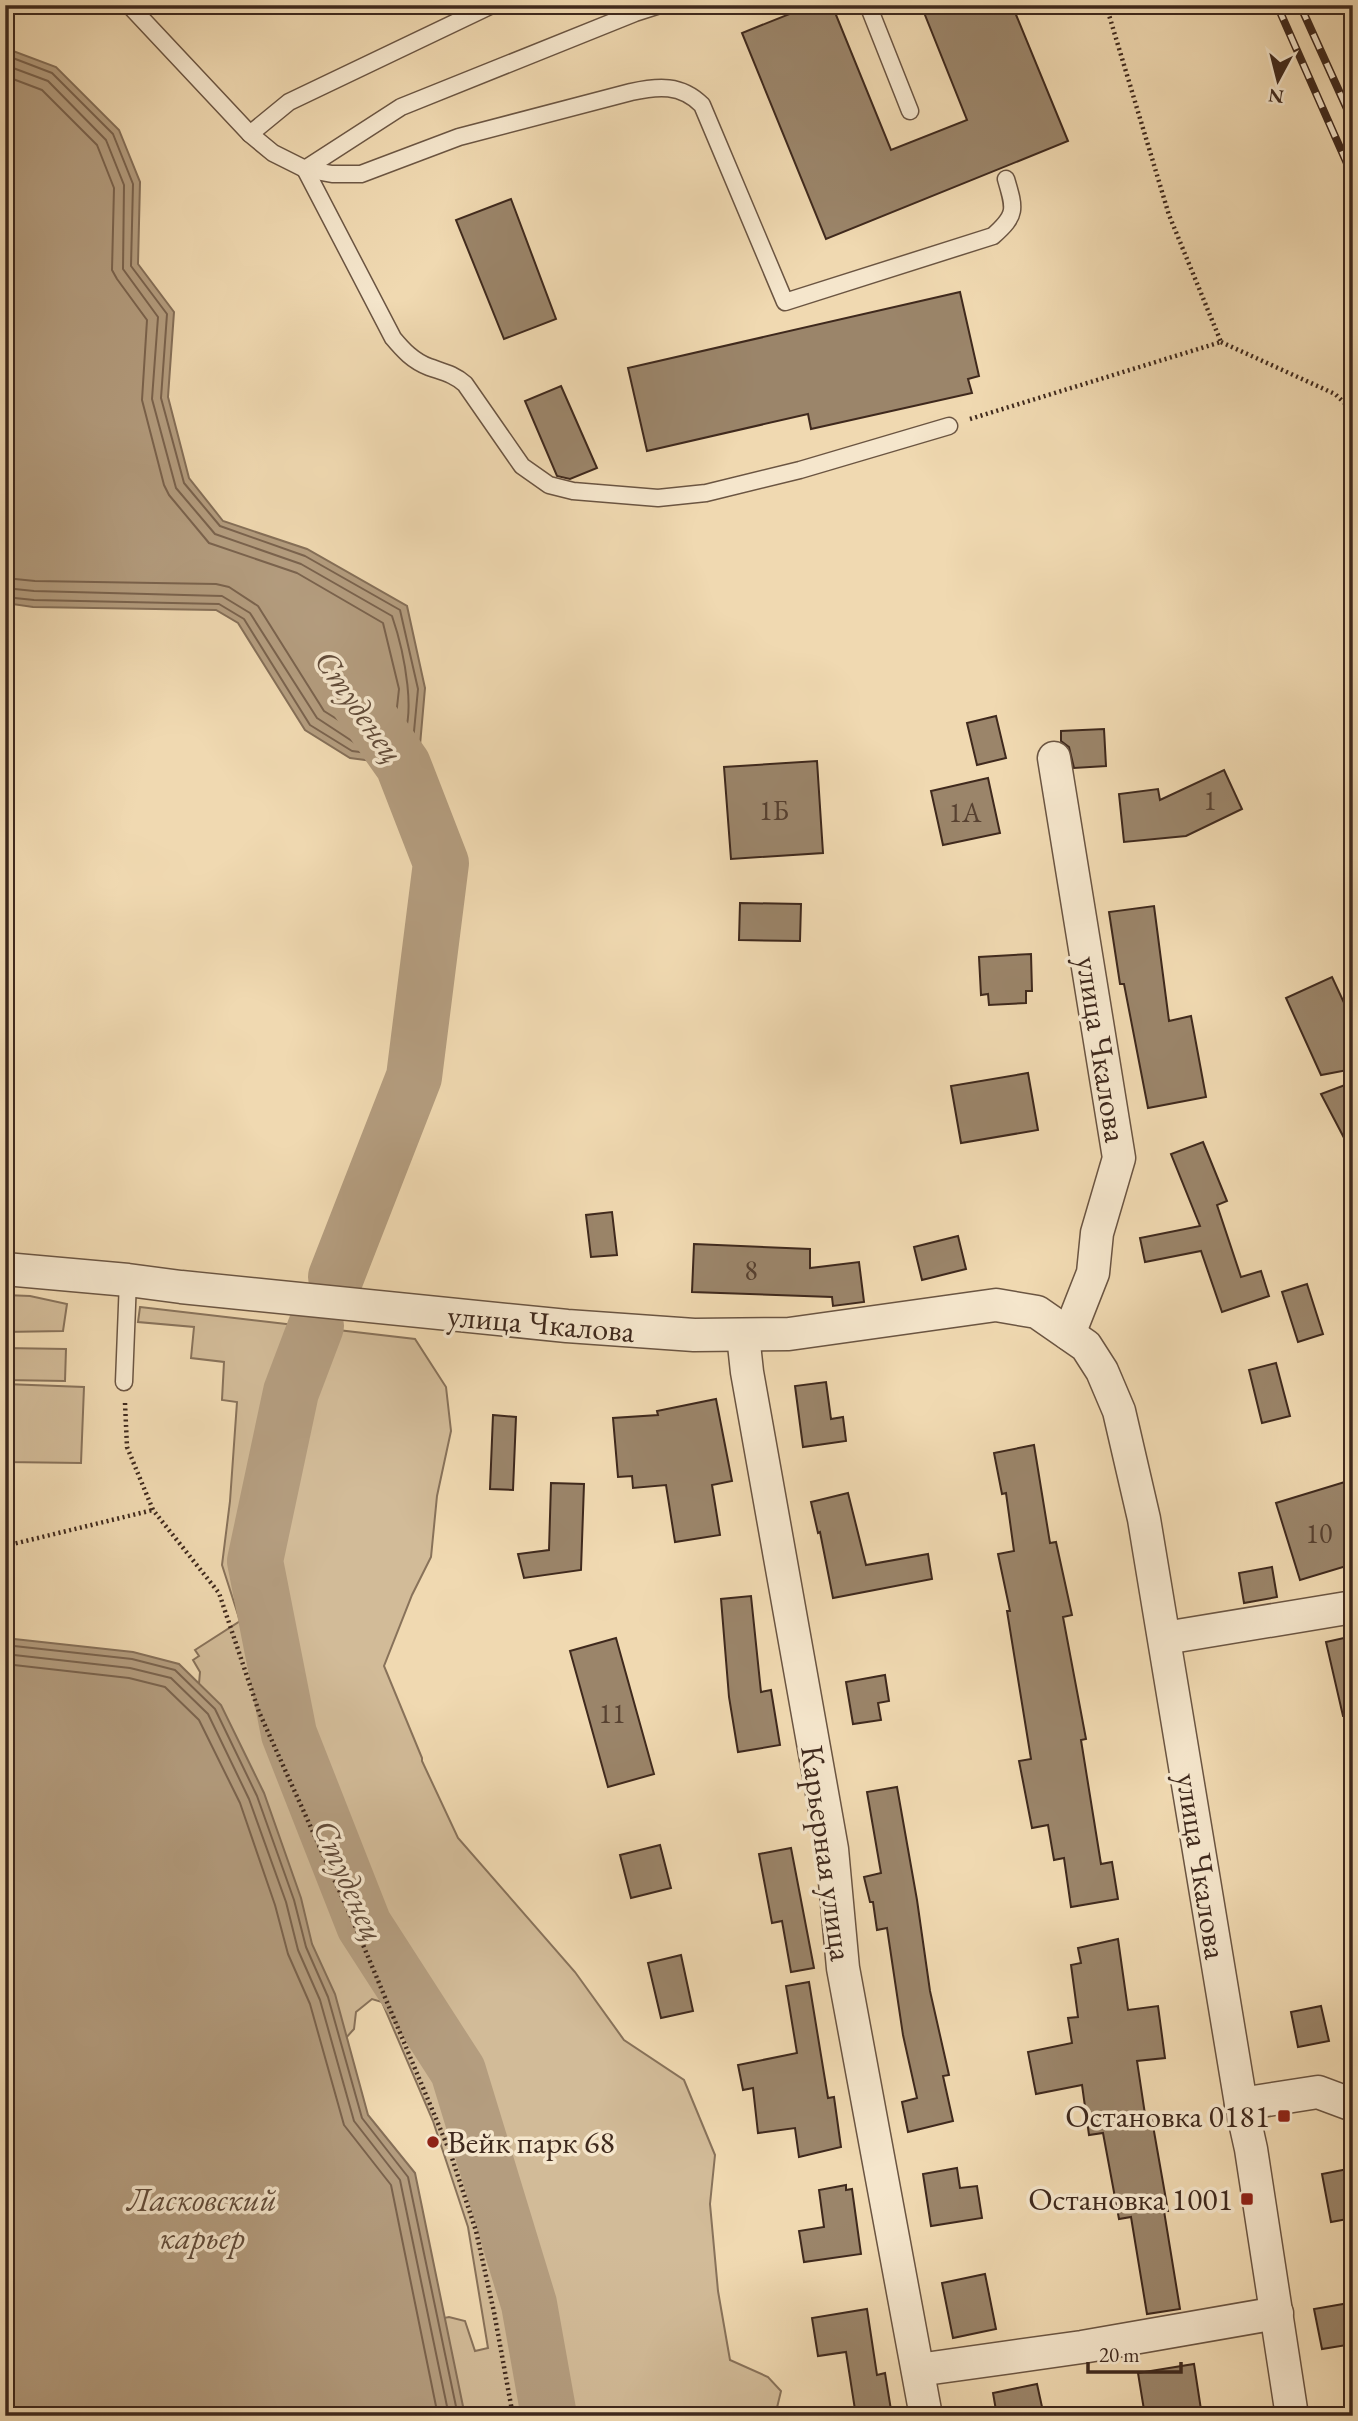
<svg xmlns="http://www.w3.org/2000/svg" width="1358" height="2421" viewBox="0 0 1358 2421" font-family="'EB Garamond',serif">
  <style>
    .green { fill: #d2bb98; stroke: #88725a; stroke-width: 2 }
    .water { fill: #b49d7f; stroke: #856f58; stroke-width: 2 }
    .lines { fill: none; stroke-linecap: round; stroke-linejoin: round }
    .shore { stroke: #7a634e; stroke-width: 2 }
    .river { stroke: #b49d7f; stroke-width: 56 }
    .building { fill: #9b856a; stroke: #3f291d; stroke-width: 2 }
    .service-casing { stroke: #6b5542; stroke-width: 19 }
    .minor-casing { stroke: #6b5542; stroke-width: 35 }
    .path { stroke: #3f291d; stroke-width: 4.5; stroke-dasharray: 2 3.5; stroke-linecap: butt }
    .service { stroke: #f5e6cc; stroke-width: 16 }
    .minor { stroke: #f5e6cc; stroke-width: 32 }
    .rail-casing { stroke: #3f291d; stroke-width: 8 }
    .rail { stroke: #f5e6cc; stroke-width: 5; stroke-dasharray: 16; stroke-linecap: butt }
    .poi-dot { fill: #8f2418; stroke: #f5e6cc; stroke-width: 2.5 }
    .labels { text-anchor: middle; stroke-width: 7; stroke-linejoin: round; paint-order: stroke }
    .number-label { font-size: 28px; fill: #564030 }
    .street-label { font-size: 32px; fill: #3f291d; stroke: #f5e6cc }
    .poi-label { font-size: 32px; fill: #3f291d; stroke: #f5e6cc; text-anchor: end }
    .water-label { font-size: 33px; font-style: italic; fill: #624c3a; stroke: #f5e6cc }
  </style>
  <rect width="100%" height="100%" fill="#f0d9b1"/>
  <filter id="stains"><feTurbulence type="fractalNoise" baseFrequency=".00286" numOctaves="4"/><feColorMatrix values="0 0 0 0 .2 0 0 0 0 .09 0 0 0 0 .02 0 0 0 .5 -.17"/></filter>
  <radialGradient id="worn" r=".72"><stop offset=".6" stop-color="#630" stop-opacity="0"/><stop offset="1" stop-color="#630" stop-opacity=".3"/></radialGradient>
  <g class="green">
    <polygon points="5,1295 30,1296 67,1304 63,1331 5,1332"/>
    <polygon points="140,1307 415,1339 446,1387 451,1431 437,1496 431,1557 412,1595 384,1666 422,1758 422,1761 458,1838 575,1972 624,2040 684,2080 715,2155 710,2204 718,2291 730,2360 768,2377 781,2391 775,2416 441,2416 424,2322 449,2317 465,2321 475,2351 488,2348 468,2227 433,2121 382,2002 372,1999 356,2012 354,2029 335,2050 198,1695 200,1672 193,1660 199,1656 195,1650 240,1621 222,1565 230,1501 237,1402 222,1400 224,1362 191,1358 194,1327 138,1322"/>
    <polygon points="5,1348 66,1349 65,1381 5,1380"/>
    <polygon points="5,1384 84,1387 81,1463 5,1462"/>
  </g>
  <g class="water">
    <polygon points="5,48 56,67 119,130 140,182 138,264 174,312 168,397 189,478 223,521 307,549 407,606 425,688 420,745 403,765 350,758 305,730 238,623 216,610 33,607 5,603"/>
    <polygon points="5,1638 133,1652 179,1664 221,1705 264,1793 301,1898 312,1944 335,1994 368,2115 415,2173 465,2416 5,2416"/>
  </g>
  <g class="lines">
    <g class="shore">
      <polyline points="5,55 52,73 113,134 133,184 131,266 167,314 161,398 184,483 220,526 305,556 400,610 418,689 413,742 399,757 352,751 310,725 244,619 219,604 34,600 5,597"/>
      <path d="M 5,65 L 48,81 L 106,140 L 124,185 L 123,269 L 158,317 L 152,399 L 176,488 L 215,534 L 301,564 L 392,616 C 402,645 422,726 395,748 L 355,743 L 317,718 L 250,613 L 222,596 L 34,591 L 5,588"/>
      <polyline points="5,76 42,90 97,145 114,188 112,270 117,279 147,320 142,400 164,485 169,495 209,543 297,573 383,623 399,689 394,734 391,737 359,733 324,711 258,606 229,587 216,584 35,581 5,578"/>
      <polyline points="5,1645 132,1659 175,1670 215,1709 257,1796 294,1900 306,1947 328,1997 362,2118 408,2177 458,2416"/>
      <polyline points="5,1654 130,1668 171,1678 208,1714 249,1799 286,1902 298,1950 320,2000 354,2121 400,2180 449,2416"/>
      <polyline points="5,1664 129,1678 165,1687 199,1720 240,1803 275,1905 288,1954 310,2004 344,2125 391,2185 438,2416"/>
    </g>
    <g class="river">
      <polyline points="336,1277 414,1077 441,863 403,765 358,701"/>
      <polyline points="316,1326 291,1392 255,1561 289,1734 364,1925 458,2071 529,2304 549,2416"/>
    </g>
  </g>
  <g class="building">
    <polygon points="812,5 832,5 891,150 967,120 921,5 1012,5 1068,141 826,239 742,33"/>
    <polygon points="511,199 556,319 504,339 456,220"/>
    <polygon points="960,292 979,376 968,379 972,393 811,429 808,414 647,451 628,368"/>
    <polygon points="561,386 597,468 570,479 557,476 525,401"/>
    <polygon points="996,716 1006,758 977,765 967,723"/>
    <polygon points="1104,729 1106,766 1074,768 1069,747 1061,741 1061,731"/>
    <polygon points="817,761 823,853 731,859 724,767"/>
    <polygon points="1224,770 1242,809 1186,836 1124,842 1119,794 1158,789 1160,800"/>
    <polygon points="988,778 1000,833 943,845 931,791"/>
    <polygon points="740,903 801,904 800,941 739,940"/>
    <polygon points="1154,906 1169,1021 1191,1016 1206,1097 1148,1108 1124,984 1120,984 1109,912"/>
    <polygon points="1031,954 1032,991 1026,991 1026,1003 989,1005 988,994 981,995 979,957"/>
    <polygon points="1332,977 1353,1022 1353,1069 1321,1075 1286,998"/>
    <polygon points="1028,1073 1038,1130 961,1143 951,1086"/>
    <polygon points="1353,1082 1353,1155 1321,1094"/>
    <polygon points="1203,1142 1227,1201 1217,1205 1241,1277 1261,1271 1269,1296 1222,1312 1201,1251 1145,1262 1140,1238 1200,1226 1171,1154"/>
    <polygon points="612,1212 617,1255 591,1257 586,1215"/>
    <polygon points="958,1236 966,1269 922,1280 914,1247"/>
    <polygon points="694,1244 810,1249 810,1268 859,1262 864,1302 833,1306 832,1297 692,1292"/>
    <polygon points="1307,1284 1323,1334 1298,1342 1282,1292"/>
    <polygon points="1276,1363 1290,1416 1262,1423 1249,1370"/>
    <polygon points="826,1382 831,1419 843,1417 846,1441 803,1447 795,1386"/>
    <polygon points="716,1399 732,1481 712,1485 720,1535 675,1542 666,1485 633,1488 632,1476 618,1477 613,1418 658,1415 657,1411"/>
    <polygon points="493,1415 516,1417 513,1490 490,1489"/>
    <polygon points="1034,1445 1050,1543 1056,1542 1072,1615 1063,1617 1086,1739 1081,1740 1101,1864 1112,1862 1118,1899 1071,1907 1064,1858 1054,1860 1048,1825 1032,1828 1019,1761 1031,1759 1007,1611 1010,1611 998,1554 1014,1551 1006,1493 1002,1494 994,1453"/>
    <polygon points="1348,1481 1353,1496 1353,1564 1300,1580 1276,1503"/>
    <polygon points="551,1483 584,1484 581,1570 524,1578 518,1554 549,1550"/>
    <polygon points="848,1493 866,1565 928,1554 932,1579 833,1598 820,1532 818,1533 811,1502"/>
    <polygon points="1272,1567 1277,1597 1244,1603 1239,1573"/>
    <polygon points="751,1596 761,1692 771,1690 780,1745 738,1752 729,1697 721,1599"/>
    <polygon points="1353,1636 1353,1715 1343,1716 1326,1642"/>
    <polygon points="616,1638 654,1774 608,1787 570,1651"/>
    <polygon points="885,1675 889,1701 878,1703 881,1720 853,1724 846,1682"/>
    <polygon points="897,1787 917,1900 930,1991 949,2075 943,2076 953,2121 908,2132 902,2102 917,2098 903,2035 887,1928 877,1930 873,1902 870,1902 864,1877 881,1873 867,1792"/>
    <polygon points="660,1845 671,1888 631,1898 620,1855"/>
    <polygon points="791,1848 814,1968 791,1972 782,1921 772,1923 759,1854"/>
    <polygon points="1118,1939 1128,2010 1158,2006 1165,2058 1137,2061 1146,2121 1152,2120 1168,2211 1164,2211 1180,2309 1147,2314 1131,2217 1119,2219 1103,2133 1089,2135 1082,2085 1036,2094 1028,2052 1072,2043 1068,2018 1078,2017 1071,1965 1081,1963 1078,1948"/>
    <polygon points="681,1955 693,2011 661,2018 648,1963"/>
    <polygon points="809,1982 828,2098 834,2097 841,2147 799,2157 795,2128 758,2133 753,2088 743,2090 738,2065 797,2053 786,1986"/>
    <polygon points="1321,2006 1329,2041 1298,2047 1291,2012"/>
    <polygon points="957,2168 960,2188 977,2186 982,2218 931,2226 923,2174"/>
    <polygon points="1353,2168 1353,2218 1331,2222 1322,2174"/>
    <polygon points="846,2185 846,2190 852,2189 861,2254 804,2262 799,2231 824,2227 819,2190"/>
    <polygon points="985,2274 996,2329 953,2338 942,2283"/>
    <polygon points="1349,2303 1353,2344 1322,2349 1314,2309"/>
    <polygon points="867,2309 877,2375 885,2373 892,2416 856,2416 846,2352 818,2356 812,2318"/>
    <polygon points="1194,2364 1202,2416 1145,2416 1138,2373"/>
    <polygon points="1037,2384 1044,2416 997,2416 993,2393"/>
  </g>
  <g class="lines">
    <g class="service-casing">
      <g id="service">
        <path d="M 129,5 L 250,134 L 273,153 L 305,169 L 332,174 L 361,174 L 459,137 L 631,92 C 658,86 681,84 702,105 L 785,302 L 993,236 C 1017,215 1015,209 1006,179"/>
        <path d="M 660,5 L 635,13 L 401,107 L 305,169 L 393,338 C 403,350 413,361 429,367 C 443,372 454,374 465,384 L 522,466 L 549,485 L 573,491 L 658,498 L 706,493 L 800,470 L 949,426"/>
        <polyline points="868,5 910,111"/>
        <polyline points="250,134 289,102 492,5"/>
        <polyline points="124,1382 128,1280"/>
      </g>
    </g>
    <g class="minor-casing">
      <g id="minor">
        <polyline points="1054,758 1119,1158 1097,1233 1093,1273 1069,1334"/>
        <polyline points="5,1269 128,1280 181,1287 567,1326 694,1335 789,1334 996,1305 1037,1312 1086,1346 1102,1371 1119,1411 1144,1519 1241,2104 1251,2149 1292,2416"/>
        <polyline points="743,1335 747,1372 832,1849 843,1968 926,2416"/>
        <polyline points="1165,1638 1353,1607"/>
        <polyline points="1241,2104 1318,2092 1353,2105"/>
        <polyline points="918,2370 1082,2347 1277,2313"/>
      </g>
    </g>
    <g class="path">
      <polyline points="1221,342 1335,394 1353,411"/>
      <polyline points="970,419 1221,342 1169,215 1106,5"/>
      <polyline points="125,1403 127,1447 153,1510 219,1593 259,1712 353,1921 450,2152 476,2231 494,2312 513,2416"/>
      <polyline points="5,1546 153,1510"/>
    </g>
    <use href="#service" class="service"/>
    <use href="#minor" class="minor"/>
    <g class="rail-casing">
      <g id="rail">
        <polyline points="1277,5 1353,177"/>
        <polyline points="1300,5 1353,122"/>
      </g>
    </g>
    <use href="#rail" class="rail"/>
  </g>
  <g class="poi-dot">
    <rect x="1277" y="2109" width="14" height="14" rx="3.5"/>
    <circle cx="433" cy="2142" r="7"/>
    <rect x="1240" y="2192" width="14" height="14" rx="3.5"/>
  </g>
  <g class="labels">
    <g class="number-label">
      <text x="1210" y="810">1</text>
      <text x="774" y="820">1Б</text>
      <text x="965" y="822">1А</text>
      <text x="751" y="1280">8</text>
      <text x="1319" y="1543">10</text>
      <text x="612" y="1723">11</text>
    </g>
    <g class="street-label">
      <text transform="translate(1102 1049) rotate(81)" y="11">улица Чкалова</text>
      <text transform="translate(541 1323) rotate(5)" y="11">улица Чкалова</text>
      <text transform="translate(827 1853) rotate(82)" y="11">Карьерная улица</text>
      <text transform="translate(1202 1866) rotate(81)" y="11">улица Чкалова</text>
    </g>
    <g class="poi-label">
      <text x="1270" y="2127">Остановка 0181</text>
      <text x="447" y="2153" text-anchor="start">Вейк парк 68</text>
      <text x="1233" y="2210">Остановка 1001</text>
    </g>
    <g class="water-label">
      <text transform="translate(360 706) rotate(55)" y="12">Студенец</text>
      <text transform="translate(350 1880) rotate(66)" y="12">Студенец</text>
      <text x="202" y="2211">Ласковский<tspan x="202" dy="38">карьер</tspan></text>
    </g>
  </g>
  <rect width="1358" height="2421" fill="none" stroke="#f0d9b1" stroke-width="28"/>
  <rect x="7" y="7" width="1344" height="2407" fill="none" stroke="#3f291d" stroke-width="3.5"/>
  <rect x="14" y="14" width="1330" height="2393" fill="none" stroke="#3f291d" stroke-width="2"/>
  <g transform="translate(1278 80) rotate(187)" stroke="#f5e6cc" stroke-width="5" paint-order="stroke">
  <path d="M0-5L12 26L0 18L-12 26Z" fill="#3f291d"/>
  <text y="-10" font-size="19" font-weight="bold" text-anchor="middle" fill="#3f291d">N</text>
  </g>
  <path d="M1088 2362v10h93v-10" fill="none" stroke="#3f291d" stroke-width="3.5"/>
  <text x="1099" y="2362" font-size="21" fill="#3f291d" stroke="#f5e6cc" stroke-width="5" paint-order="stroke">20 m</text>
  <rect width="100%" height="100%" filter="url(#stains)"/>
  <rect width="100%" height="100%" fill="url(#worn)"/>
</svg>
